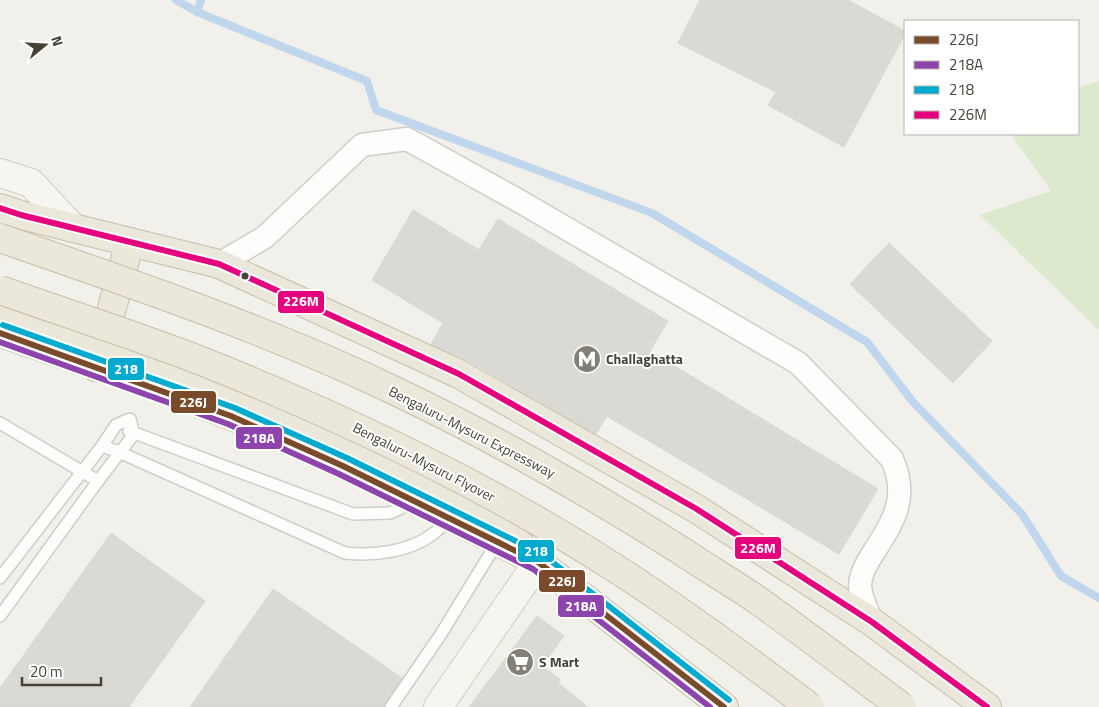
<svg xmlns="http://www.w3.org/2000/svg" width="1099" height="707" viewBox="0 0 1099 707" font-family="'Titillium Web',sans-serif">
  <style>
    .green { fill: #dce9cd }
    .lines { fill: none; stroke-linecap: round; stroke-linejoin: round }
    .stream { stroke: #bfd6ec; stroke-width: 8 }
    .building { fill: #dad9d4; stroke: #d9d7d1 }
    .lane-casing { stroke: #cfcdc9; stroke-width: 14 }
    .street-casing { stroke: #cfcdc9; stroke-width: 25 }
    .secondary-casing { stroke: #d0cdc2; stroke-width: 30 }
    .highway-casing { stroke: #c7bea8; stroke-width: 30 }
    .lane { stroke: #fdfdfc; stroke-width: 11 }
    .street { stroke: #fdfdfc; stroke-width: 22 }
    .secondary { stroke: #f6f5ef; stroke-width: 28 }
    .highway { stroke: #ebe7db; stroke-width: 28 }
    .highway-bridge-casing { stroke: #c7bea8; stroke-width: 30; stroke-linecap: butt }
    .highway-bridge { stroke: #ebe7db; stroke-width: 28 }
    .bus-1-casing { stroke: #fff; stroke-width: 10 }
    .bus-2-casing { stroke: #fff; stroke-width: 10 }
    .bus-3-casing { stroke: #fff; stroke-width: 10 }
    .bus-4-casing { stroke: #fff; stroke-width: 10 }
    .bus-1 { stroke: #7a4b2a; stroke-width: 6 }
    .bus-2 { stroke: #8e44ad; stroke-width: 6 }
    .bus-3 { stroke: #00a9ce; stroke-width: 6 }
    .bus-4 { stroke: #e5007d; stroke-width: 6 }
    .bus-dot { fill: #464238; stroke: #fff; stroke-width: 2 }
    .labels { text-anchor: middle; stroke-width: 4; stroke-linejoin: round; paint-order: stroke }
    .poi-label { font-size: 14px; font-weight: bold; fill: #464238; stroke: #fff; text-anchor: start }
    .street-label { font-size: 14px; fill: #464238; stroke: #fff }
    .line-badge { stroke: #fff; stroke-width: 2 }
    .badge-label { font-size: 14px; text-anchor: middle; font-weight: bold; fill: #fff }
  </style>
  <rect width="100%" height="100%" fill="#f1f0eb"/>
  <polygon class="green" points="1099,81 1099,330 980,215 1051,191 1011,134 1078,134 1078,88"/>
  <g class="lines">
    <g class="stream">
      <polyline points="176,0 197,12 201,0"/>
      <polyline points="197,12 367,81 376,110 652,213 867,342 913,402 1022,514 1061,576 1099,598"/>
    </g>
  </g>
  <g class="building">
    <polygon points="700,0 848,0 905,31 905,34 844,147 768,105 776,92 678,43"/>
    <polygon points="413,210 479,250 498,219 668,321 650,351 878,489 839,554 607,416 596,434 467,360 431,344 443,323 372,280"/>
    <polygon points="889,243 992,341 953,383 850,284"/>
    <polygon points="111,533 205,601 129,707 0,707 0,688"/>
    <polygon points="273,589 402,678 384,707 190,707"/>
    <polygon points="537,616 564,636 542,666 560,679 558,683 588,707 469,707"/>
  </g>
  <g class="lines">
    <g class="lane-casing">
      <g id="lane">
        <polyline points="0,423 98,481"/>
        <polyline points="129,431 353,514 390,513 415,502"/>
        <path d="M 102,446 L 119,452 L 345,553 C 374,556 409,552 433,534 C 439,529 445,523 451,518"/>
        <polyline points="0,578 102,446 116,425 130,419 134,434 98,481 0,616"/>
        <polyline points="391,707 441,634 498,541"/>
      </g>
    </g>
    <g class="street-casing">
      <path id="street" d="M 219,264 L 265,237 L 362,145 L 407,139 L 514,198 L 798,363 L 892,459 C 910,500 892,523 870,558 C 865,566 860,575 860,586 C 861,598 867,611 872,622"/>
    </g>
    <g class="secondary-casing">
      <g id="secondary">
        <polyline points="0,173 31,183 73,228"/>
        <path d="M 0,333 C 77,359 156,385 231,416 C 336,458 437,510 538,562 L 438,707"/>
      </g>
    </g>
    <g class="highway-casing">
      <g id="highway">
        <polyline points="0,208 21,215 219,264 459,374 695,508 872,622 987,707"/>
        <polyline points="0,312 162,367 340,437 483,510 538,562 724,707"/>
        <polyline points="96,367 130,242"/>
      </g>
    </g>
    <use href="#lane" class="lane"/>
    <use href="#street" class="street"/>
    <use href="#secondary" class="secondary"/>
    <use href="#highway" class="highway"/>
    <g class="highway-bridge-casing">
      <g id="highway-bridge">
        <path d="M 0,238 C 133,284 266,329 393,390 C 492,437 587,491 680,550 C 704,566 729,581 753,597 C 804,633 852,670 902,707"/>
        <path d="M 0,290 C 68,314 137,336 204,362 C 346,419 486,485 615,568 C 682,611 746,659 810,707"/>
      </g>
    </g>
    <use href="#highway-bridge" class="highway-bridge"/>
    <g class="bus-1-casing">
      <polyline id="bus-1" points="0,333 231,416 343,466 538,562 724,707"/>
    </g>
    <g class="bus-2-casing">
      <polyline id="bus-2" points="0,342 228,424 339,474 533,569 710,707"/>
    </g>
    <g class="bus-3-casing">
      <polyline id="bus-3" points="3,325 235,408 347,458 542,554 729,700"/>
    </g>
    <g class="bus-4-casing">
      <polyline id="bus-4" points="0,208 21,215 219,264 459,374 695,508 872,622 987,707"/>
    </g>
    <use href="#bus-1" class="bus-1"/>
    <use href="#bus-2" class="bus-2"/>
    <use href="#bus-3" class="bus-3"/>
    <use href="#bus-4" class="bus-4"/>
  </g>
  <defs>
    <g id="metro-disc" transform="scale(1.4375)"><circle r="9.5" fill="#827f77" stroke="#fff"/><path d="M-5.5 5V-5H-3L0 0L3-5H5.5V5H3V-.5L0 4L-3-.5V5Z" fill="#fff"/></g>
    <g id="supermarket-disc" transform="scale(1.4375)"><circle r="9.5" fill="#827f77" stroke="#fff"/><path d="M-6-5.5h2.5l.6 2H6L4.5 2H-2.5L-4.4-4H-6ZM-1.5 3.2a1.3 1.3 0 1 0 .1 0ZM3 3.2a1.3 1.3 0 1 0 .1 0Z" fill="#fff"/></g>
  </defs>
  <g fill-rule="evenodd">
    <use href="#metro-disc" x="587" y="359"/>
    <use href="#supermarket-disc" x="520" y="662"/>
  </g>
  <circle class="bus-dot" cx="245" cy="276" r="4.5"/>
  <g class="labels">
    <g class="poi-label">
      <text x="606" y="364">Challaghatta</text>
      <text x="539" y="667">S Mart</text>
    </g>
    <g class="street-label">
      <text transform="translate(472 432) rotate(27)" y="5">Bengaluru-Mysuru Expressway</text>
      <text transform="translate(424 462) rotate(27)" y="5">Bengaluru-Mysuru Flyover</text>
    </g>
  </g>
  <g class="line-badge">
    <rect x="277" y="290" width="48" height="24" rx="5" fill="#e5007d"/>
    <rect x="107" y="357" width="38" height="24" rx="5" fill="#00a9ce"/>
    <rect x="170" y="390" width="47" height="24" rx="5" fill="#7a4b2a"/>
    <rect x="235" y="426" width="48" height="24" rx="5" fill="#8e44ad"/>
    <rect x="734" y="536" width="48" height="24" rx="5" fill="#e5007d"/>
    <rect x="517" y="539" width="38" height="24" rx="5" fill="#00a9ce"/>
    <rect x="538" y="569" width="48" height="24" rx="5" fill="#7a4b2a"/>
    <rect x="557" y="594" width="48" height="24" rx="5" fill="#8e44ad"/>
  </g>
  <g class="badge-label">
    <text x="301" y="306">226M</text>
    <text x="126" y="374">218</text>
    <text x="193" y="407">226J</text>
    <text x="259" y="443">218A</text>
    <text x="758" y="553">226M</text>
    <text x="536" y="556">218</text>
    <text x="562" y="586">226J</text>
    <text x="581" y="611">218A</text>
  </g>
  <rect x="904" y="20" width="175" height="115" fill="#ffffff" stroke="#b5b3af"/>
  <rect x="914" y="36" width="25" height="8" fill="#7a4b2a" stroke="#b5b3af"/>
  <text x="949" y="45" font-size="15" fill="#464238">226J</text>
  <rect x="914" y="61" width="25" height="8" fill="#8e44ad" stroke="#b5b3af"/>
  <text x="949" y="70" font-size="15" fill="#464238">218A</text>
  <rect x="914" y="86" width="25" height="8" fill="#00a9ce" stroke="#b5b3af"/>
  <text x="949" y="95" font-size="15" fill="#464238">218</text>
  <rect x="914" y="111" width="25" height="8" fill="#e5007d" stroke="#b5b3af"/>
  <text x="949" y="120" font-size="15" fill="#464238">226M</text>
  <g transform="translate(45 45) rotate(72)" stroke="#ffffff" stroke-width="4" paint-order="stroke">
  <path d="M0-4L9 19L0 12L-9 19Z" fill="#464238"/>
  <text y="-8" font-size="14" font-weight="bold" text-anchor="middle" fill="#464238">N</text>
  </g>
  <path d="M22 677v8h79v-8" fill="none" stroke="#464238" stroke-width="2.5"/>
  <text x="30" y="677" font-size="15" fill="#464238" stroke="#ffffff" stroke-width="4" paint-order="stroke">20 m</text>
</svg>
